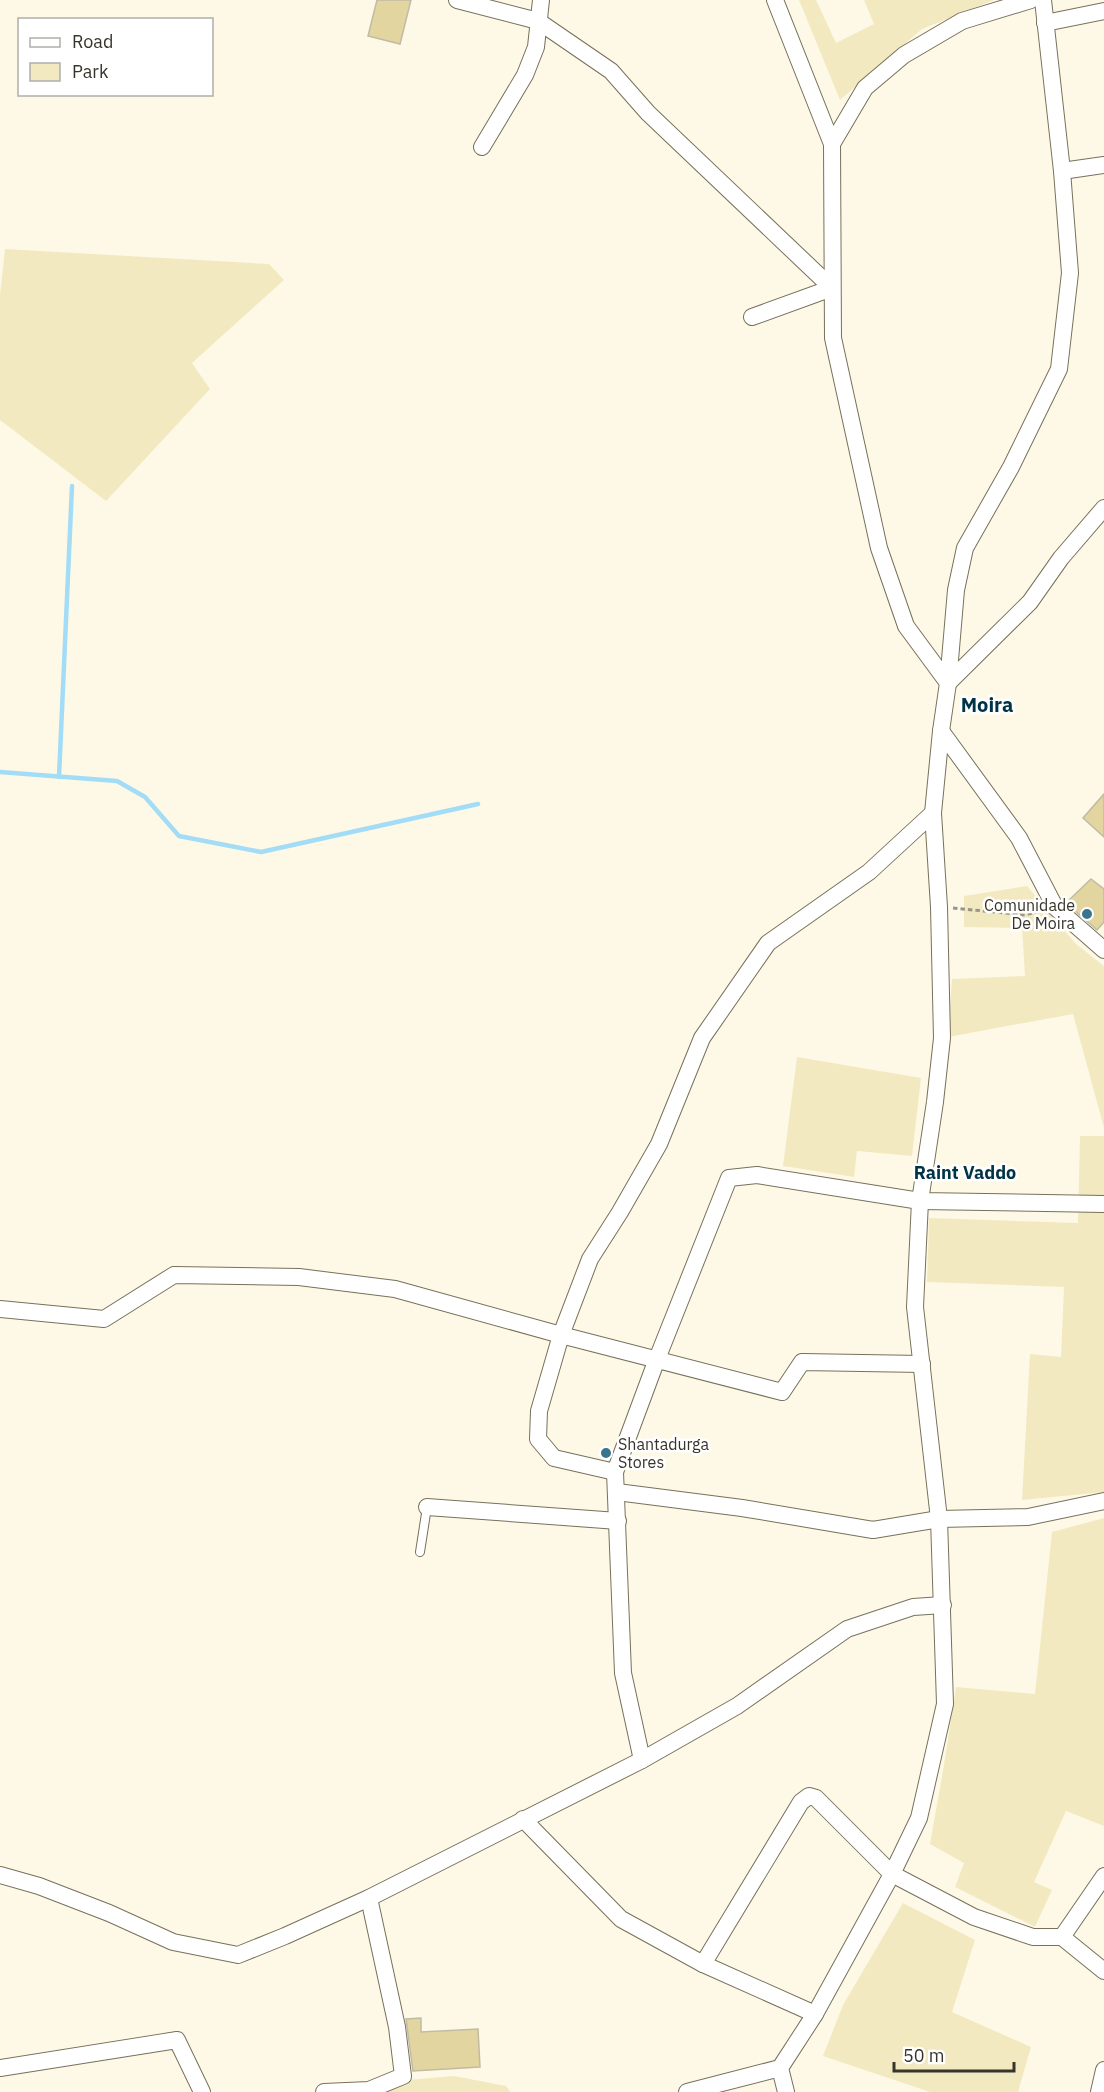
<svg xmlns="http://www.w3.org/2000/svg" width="1104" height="2092" font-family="'IBM Plex Sans',sans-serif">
  <rect width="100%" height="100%" fill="#fef9e6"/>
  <g fill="#f3e9c1">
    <polygon points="799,0 816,0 836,43 874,24 864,0 994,0 922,29 840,100"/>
    <polygon points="5,249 269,264 284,280 192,363 210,389 106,501 0,420 0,295"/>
    <polygon points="1027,886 1076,944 1104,966 1104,1128 1073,1014 948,1037 952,979 1025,976 1022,928 964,927 964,896"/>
    <polygon points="797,1057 921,1078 912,1156 857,1151 854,1177 783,1166"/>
    <polygon points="1080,1136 1104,1136 1104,1492 1022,1500 1030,1354 1061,1357 1064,1287 927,1282 929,1218 1078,1223"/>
    <polygon points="1104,1518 1104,1826 1066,1811 1034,1882 1052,1890 1035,1927 955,1887 964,1863 930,1844 944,1765 956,1687 1035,1694 1052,1532"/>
    <polygon points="903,1903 975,1940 952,2012 1031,2047 1018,2092 930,2092 823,2056 843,2005"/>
    <polygon points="454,2076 506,2086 510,2092 378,2092 408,2080"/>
  </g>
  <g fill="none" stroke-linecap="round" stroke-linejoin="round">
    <g stroke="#a2dcf7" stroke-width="4.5">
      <polyline points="0,772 117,781 145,797 179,836 261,852 478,804"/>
      <polyline points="59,777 72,486"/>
    </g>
  </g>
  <g fill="#e3d5a0" stroke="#c1bba4" stroke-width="1.5">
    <polygon points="377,0 411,0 400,44 368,36"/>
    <polygon points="1104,794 1104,837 1083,818"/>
    <polygon points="1091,879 1104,889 1104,922 1097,930 1066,903"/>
    <polygon points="421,2018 421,2032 478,2029 480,2067 413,2071 406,2019"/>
  </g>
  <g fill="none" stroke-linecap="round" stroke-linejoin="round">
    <defs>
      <polyline id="service" points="420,1552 427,1507"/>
      <g id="minor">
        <polyline points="457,0 538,21 611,71 648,113 832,288 752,317"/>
        <polyline points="775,0 832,144 833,338 879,548 906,626 948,683 941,731 933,813 939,907 942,1038 935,1102 920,1201 915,1307 939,1519 945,1704 919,1818 892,1874 815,2014 780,2068 786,2092"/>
        <polyline points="1045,23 1104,11"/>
        <polyline points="832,144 865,88 904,55 962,21 1031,0"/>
        <polyline points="482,147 525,75 536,47 541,0"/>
        <polyline points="1062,171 1104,165"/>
        <polyline points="948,683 956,590 965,548 1011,467 1059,369 1070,273 1062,171 1043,0"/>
        <polyline points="948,683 1030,602 1061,558 1104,508"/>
        <polyline points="941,731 1019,838 1055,907 1104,950"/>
        <polyline points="0,1309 104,1319 174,1275 299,1277 395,1289 561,1335 782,1392 802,1362 922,1364"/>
        <polyline points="615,1472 554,1458 538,1439 539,1411 561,1335 590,1259 620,1212 659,1144 702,1038 768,943 869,872 933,813"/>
        <polyline points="617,1492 742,1508 873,1530 939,1519 1028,1517 1104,1501"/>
        <polyline points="427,1507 618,1521"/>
        <polyline points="642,1760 623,1673 615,1472 657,1359 729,1178 757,1175 920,1201 1104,1204"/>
        <polyline points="523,1819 621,1919 703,1964 815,2014"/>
        <polyline points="0,1875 39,1886 109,1913 173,1942 238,1955 285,1936 369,1898 642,1760 737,1706 847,1629 913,1607 943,1605"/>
        <polyline points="1062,1937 1104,1876"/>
        <polyline points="703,1964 801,1802 809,1796 816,1798 892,1874 974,1917 1033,1937 1062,1937 1104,1971"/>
        <polyline points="0,2068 177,2040 202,2092"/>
        <polyline points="324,2092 369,2090 403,2076 397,2027 369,1898"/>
        <polyline points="687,2092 780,2068"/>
        <polyline points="1099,2092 1104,2070"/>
      </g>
    </defs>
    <use href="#service" stroke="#77715b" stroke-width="10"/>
    <use href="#minor" stroke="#77715b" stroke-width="18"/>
    <polyline stroke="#999587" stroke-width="3" stroke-dasharray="4.5 3" stroke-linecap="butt" points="953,908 1025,915 1039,911"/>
    <use href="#service" stroke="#fff" stroke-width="8"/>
    <use href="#minor" stroke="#fff" stroke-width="16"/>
  </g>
  <g fill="#3a738c" stroke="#fff" stroke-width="2">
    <circle cx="1087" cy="914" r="6"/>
    <circle cx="606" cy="1453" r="6"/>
  </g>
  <g text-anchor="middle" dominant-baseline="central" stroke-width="5" stroke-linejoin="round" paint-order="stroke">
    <g font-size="16" fill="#37342b" stroke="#fff" text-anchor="end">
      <text x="1075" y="905">Comunidade<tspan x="1075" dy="18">De Moira</tspan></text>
      <text x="618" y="1444" text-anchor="start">Shantadurga<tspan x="618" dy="18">Stores</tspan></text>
    </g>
    <g font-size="18" font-weight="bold" fill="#003346" stroke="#fff">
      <text x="965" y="1172">Raint Vaddo</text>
    </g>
    <g font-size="20" font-weight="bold" fill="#003346" stroke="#fff">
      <text x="987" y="704">Moira</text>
    </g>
  </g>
  <rect x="18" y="18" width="195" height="78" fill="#ffffff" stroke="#afaeaa" stroke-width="1.5"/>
  <rect x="30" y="38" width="30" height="9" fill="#ffffff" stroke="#afaeaa" stroke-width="1.5"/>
  <text x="72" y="48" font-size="18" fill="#37342b">Road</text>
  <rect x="30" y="63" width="30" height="18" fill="#f3e9c1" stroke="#afaeaa" stroke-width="1.5"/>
  <text x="72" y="78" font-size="18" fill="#37342b">Park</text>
  <path d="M894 2062v9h120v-9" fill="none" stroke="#37342b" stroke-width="3"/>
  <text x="903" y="2062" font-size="18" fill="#37342b" stroke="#ffffff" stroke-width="4.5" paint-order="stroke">50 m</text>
</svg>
